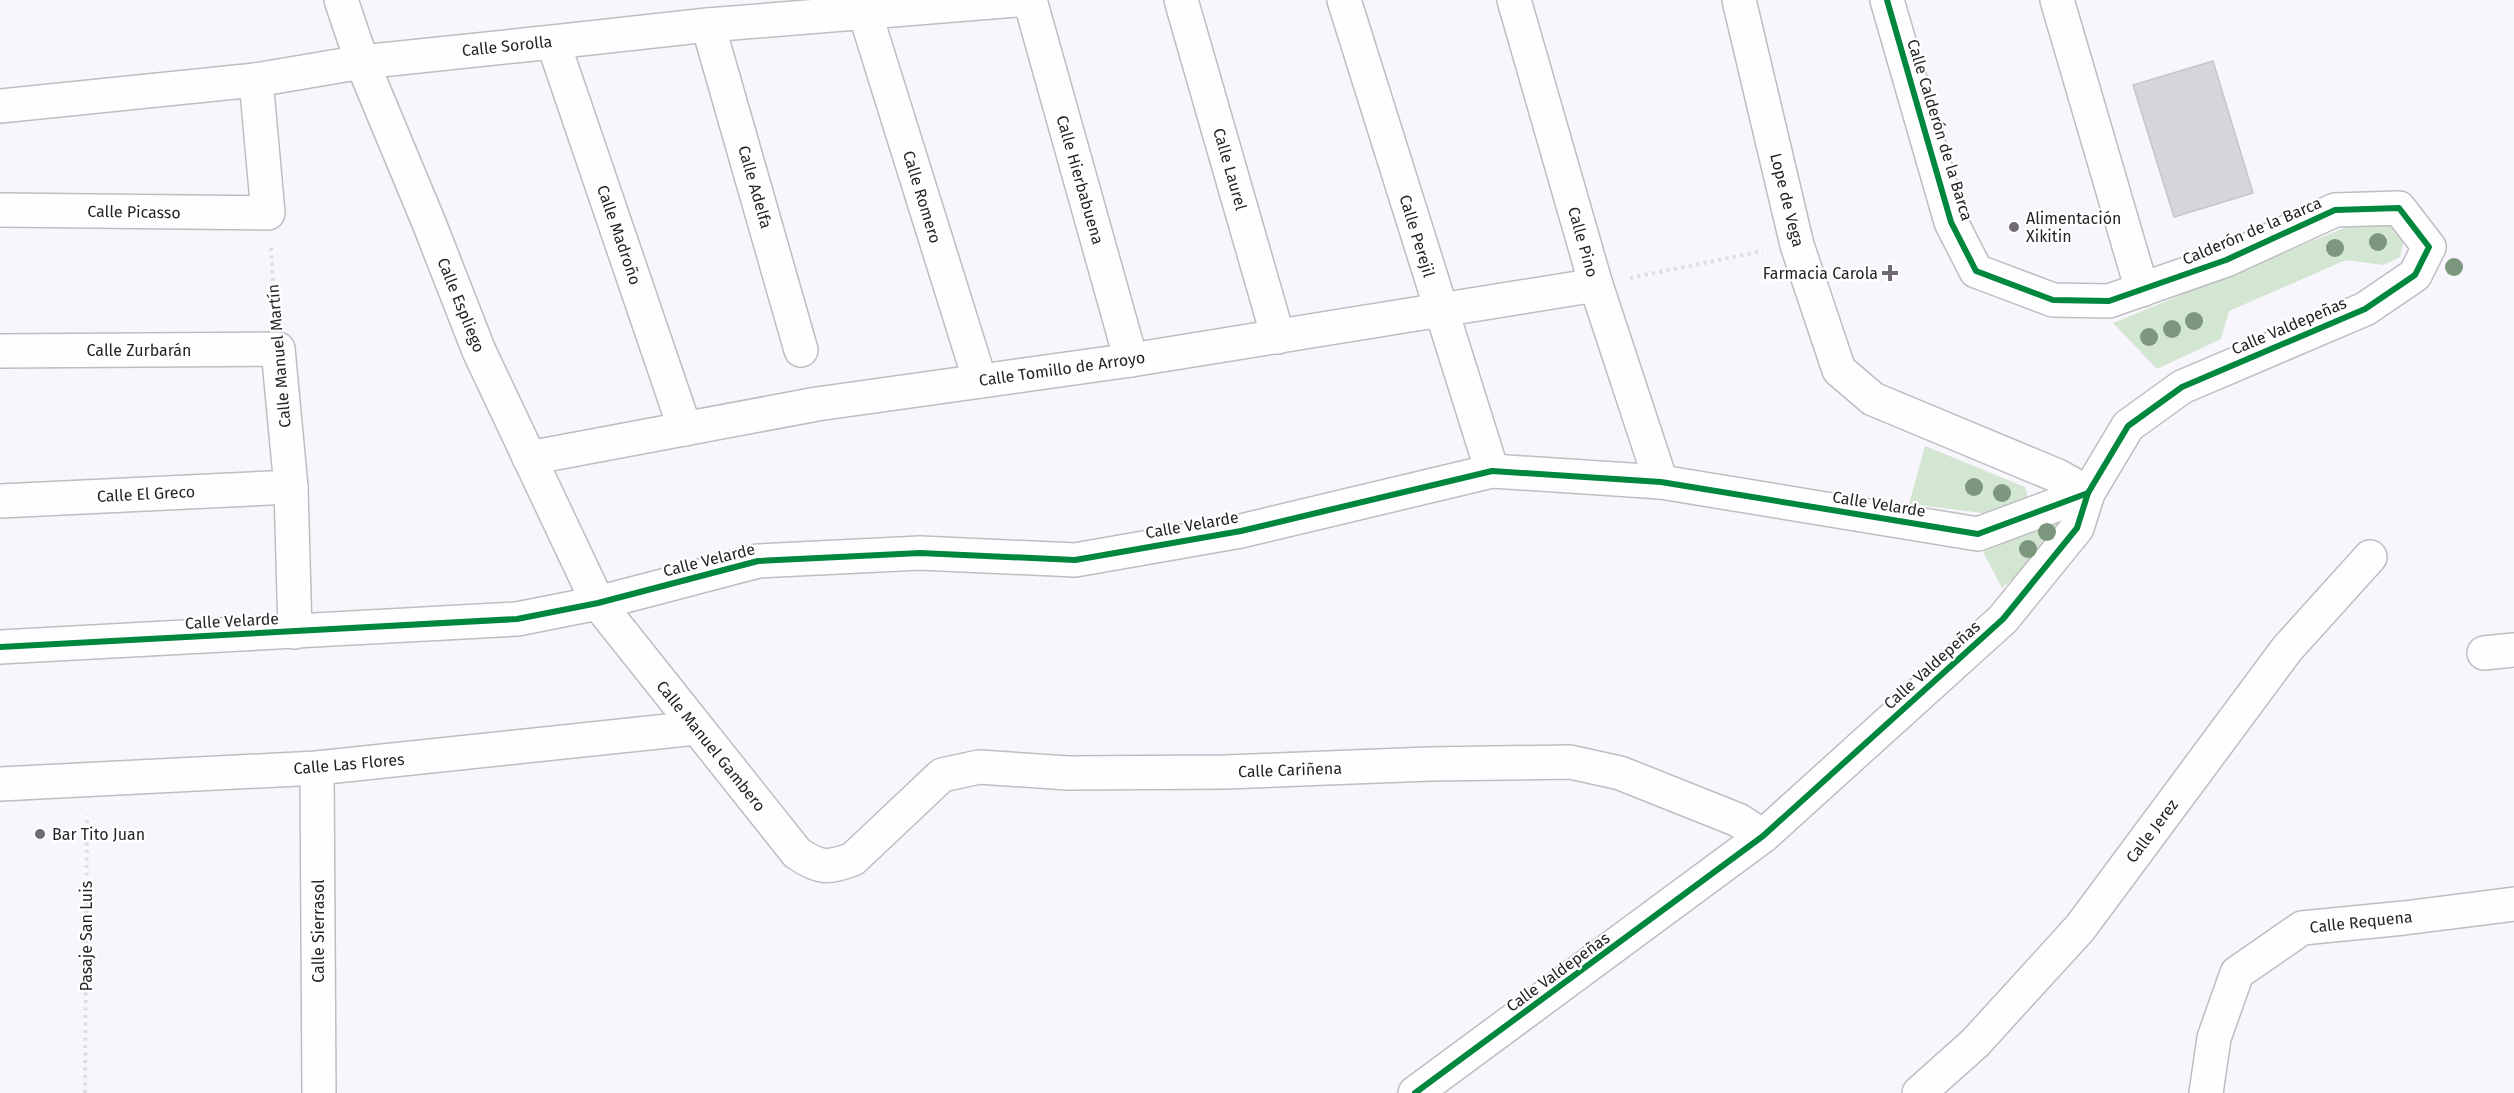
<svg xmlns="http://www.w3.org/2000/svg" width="2514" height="1093" font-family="'Fira Sans',sans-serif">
  <rect width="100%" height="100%" fill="#f9f5fc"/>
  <g fill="#d2e6d2">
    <polygon points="2356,223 2391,224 2404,239 2400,257 2383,265 2346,260 2229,311 2221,339 2157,369 2113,323"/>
    <polygon points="1925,446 2025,487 2028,498 1991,514 1909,504"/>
    <polygon points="2058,518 2057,533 2031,563 2002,588 1983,552"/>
  </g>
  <polygon fill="#d8d5da" stroke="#c8c5ca" stroke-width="1.5" points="2213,61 2253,193 2174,217 2133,85"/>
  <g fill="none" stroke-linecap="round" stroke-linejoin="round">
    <defs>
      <g id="street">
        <path d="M341 0 362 62 429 223 479 351 598 603 797 853C819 868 827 869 853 859L942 775 979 767 1068 773 1226 772 1429 764 1570 762 1620 773 1738 820 1763 836"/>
        <polyline points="1030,0 1131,360"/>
        <polyline points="1181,0 1278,337"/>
        <polyline points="1344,0 1492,471"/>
        <polyline points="1514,0 1596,285 1661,482"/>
        <polyline points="1739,0 1797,245 1839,370 1873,399 2058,476 2088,493"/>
        <polyline points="2057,0 2142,290"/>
        <polyline points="865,13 980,381"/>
        <polyline points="708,25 801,350"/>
        <polyline points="553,42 685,429"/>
        <polyline points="0,106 256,80 362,62 553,42 708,25 1016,0"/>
        <polyline points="0,210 268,213 256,80"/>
        <polyline points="0,351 278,349 291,487 295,632"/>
        <polyline points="529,458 817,404 1131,360 1596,285"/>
        <polyline points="0,501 291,487"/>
        <polyline points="0,647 517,619 598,603 758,561 920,553 1075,560 1241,531 1492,471 1661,482 1978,534 2088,493"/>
        <polyline points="2484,653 2514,650"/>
        <polyline points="317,768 319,1093"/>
        <polyline points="0,784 317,768 696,728"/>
        <polyline points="1415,1093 1763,836 2003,619 2077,528 2088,493 2128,426 2182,387 2365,309 2415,275 2429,247 2399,208 2335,210 2226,260 2109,301 2053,300 1976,271 1951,222 1887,0"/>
        <polyline points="1919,1093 1975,1043 2080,928 2287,649 2370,557"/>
        <polyline points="2206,1093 2214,1038 2237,973 2302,928 2404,918 2514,904"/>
      </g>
    </defs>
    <use href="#street" stroke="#bfbcc2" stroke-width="36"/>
    <g stroke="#dfdde0" stroke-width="4" stroke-dasharray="3 4.5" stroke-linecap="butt">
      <polyline points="271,248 275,313"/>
      <polyline points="1630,278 1763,251"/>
      <polyline points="85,1093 87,815"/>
    </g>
    <use href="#street" stroke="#fefeff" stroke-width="33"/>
    <defs>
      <g id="cycleway">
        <polyline points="0,647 517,619 598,603 758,561 920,553 1075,560 1241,531 1492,471 1661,482 1978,534 2088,493"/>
        <polyline points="1415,1093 1763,836 2003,619 2077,528 2088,493 2128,426 2182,387 2365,309 2415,275 2429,247 2399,208 2335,210 2226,260 2109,301 2053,300 1976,271 1951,222 1887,0"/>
      </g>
    </defs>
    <use href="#cycleway" stroke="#fff" stroke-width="10"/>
    <use href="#cycleway" stroke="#00873e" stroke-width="6"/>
  </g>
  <g fill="#7c977e">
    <circle cx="2378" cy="242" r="9"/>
    <circle cx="2335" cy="248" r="9"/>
    <circle cx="2454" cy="267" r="9"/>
    <circle cx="2194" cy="321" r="9"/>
    <circle cx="2172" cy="329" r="9"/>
    <circle cx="2149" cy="337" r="9"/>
    <circle cx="1974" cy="487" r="9"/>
    <circle cx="2002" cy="493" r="9"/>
    <circle cx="2047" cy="532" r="9"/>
    <circle cx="2028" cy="549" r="9"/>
  </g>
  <g fill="#706c72" stroke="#fff" stroke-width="2">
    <circle cx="2014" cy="227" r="6"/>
    <path d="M1887 264h6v6h6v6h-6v6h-6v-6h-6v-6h6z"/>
    <circle cx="40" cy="834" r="6"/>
  </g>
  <g text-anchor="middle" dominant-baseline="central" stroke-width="4.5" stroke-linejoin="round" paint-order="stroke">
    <g font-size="16" fill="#262327" stroke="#fff">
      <text transform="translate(507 46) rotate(-6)">Calle Sorolla</text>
      <text transform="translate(1940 130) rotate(73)">Calle Calderón de la Barca</text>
      <text transform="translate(1230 169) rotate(74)">Calle Laurel</text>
      <text transform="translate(1080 180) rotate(74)">Calle Hierbabuena</text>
      <text transform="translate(755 187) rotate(74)">Calle Adelfa</text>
      <text transform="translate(922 197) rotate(73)">Calle Romero</text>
      <text transform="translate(1787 200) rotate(76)">Lope de Vega</text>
      <text transform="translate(134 212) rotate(1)">Calle Picasso</text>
      <text transform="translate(2252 231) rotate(-23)">Calderón de la Barca</text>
      <text transform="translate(619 235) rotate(71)">Calle Madroño</text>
      <text transform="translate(1417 236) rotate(73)">Calle Perejil</text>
      <text transform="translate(1583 242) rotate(74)">Calle Pino</text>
      <text transform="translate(461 305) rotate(68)">Calle Espliego</text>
      <text transform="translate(2289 326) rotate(-23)">Calle Valdepeñas</text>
      <text x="139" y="350">Calle Zurbarán</text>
      <text transform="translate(279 356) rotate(-95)">Calle Manuel Martín</text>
      <text transform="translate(1062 369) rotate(-8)">Calle Tomillo de Arroyo</text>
      <text transform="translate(146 494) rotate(-3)">Calle El Greco</text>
      <text transform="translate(1879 504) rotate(9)">Calle Velarde</text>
      <text transform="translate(1192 525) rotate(-10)">Calle Velarde</text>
      <text transform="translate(709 560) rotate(-14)">Calle Velarde</text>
      <text transform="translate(232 621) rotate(-3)">Calle Velarde</text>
      <text transform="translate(1932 665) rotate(-42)">Calle Valdepeñas</text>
      <text transform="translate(711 746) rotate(51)">Calle Manuel Gambero</text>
      <text transform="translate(349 764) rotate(-5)">Calle Las Flores</text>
      <text transform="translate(1290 770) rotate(-2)">Calle Cariñena</text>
      <text transform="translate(2152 831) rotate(-53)">Calle Jerez</text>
      <text transform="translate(2361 922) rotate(-6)">Calle Requena</text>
      <text transform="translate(318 931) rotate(-90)">Calle Sierrasol</text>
      <text transform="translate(86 936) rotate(-90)">Pasaje San Luis</text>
      <text transform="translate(1558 972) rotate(-36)">Calle Valdepeñas</text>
    </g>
    <g font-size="16" fill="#262327" stroke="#fff" text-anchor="start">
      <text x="2026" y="218">Alimentación<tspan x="2026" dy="18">Xikitin</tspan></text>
      <text x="1878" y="273" text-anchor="end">Farmacia Carola</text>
      <text x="52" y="834">Bar Tito Juan</text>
    </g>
  </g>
</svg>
